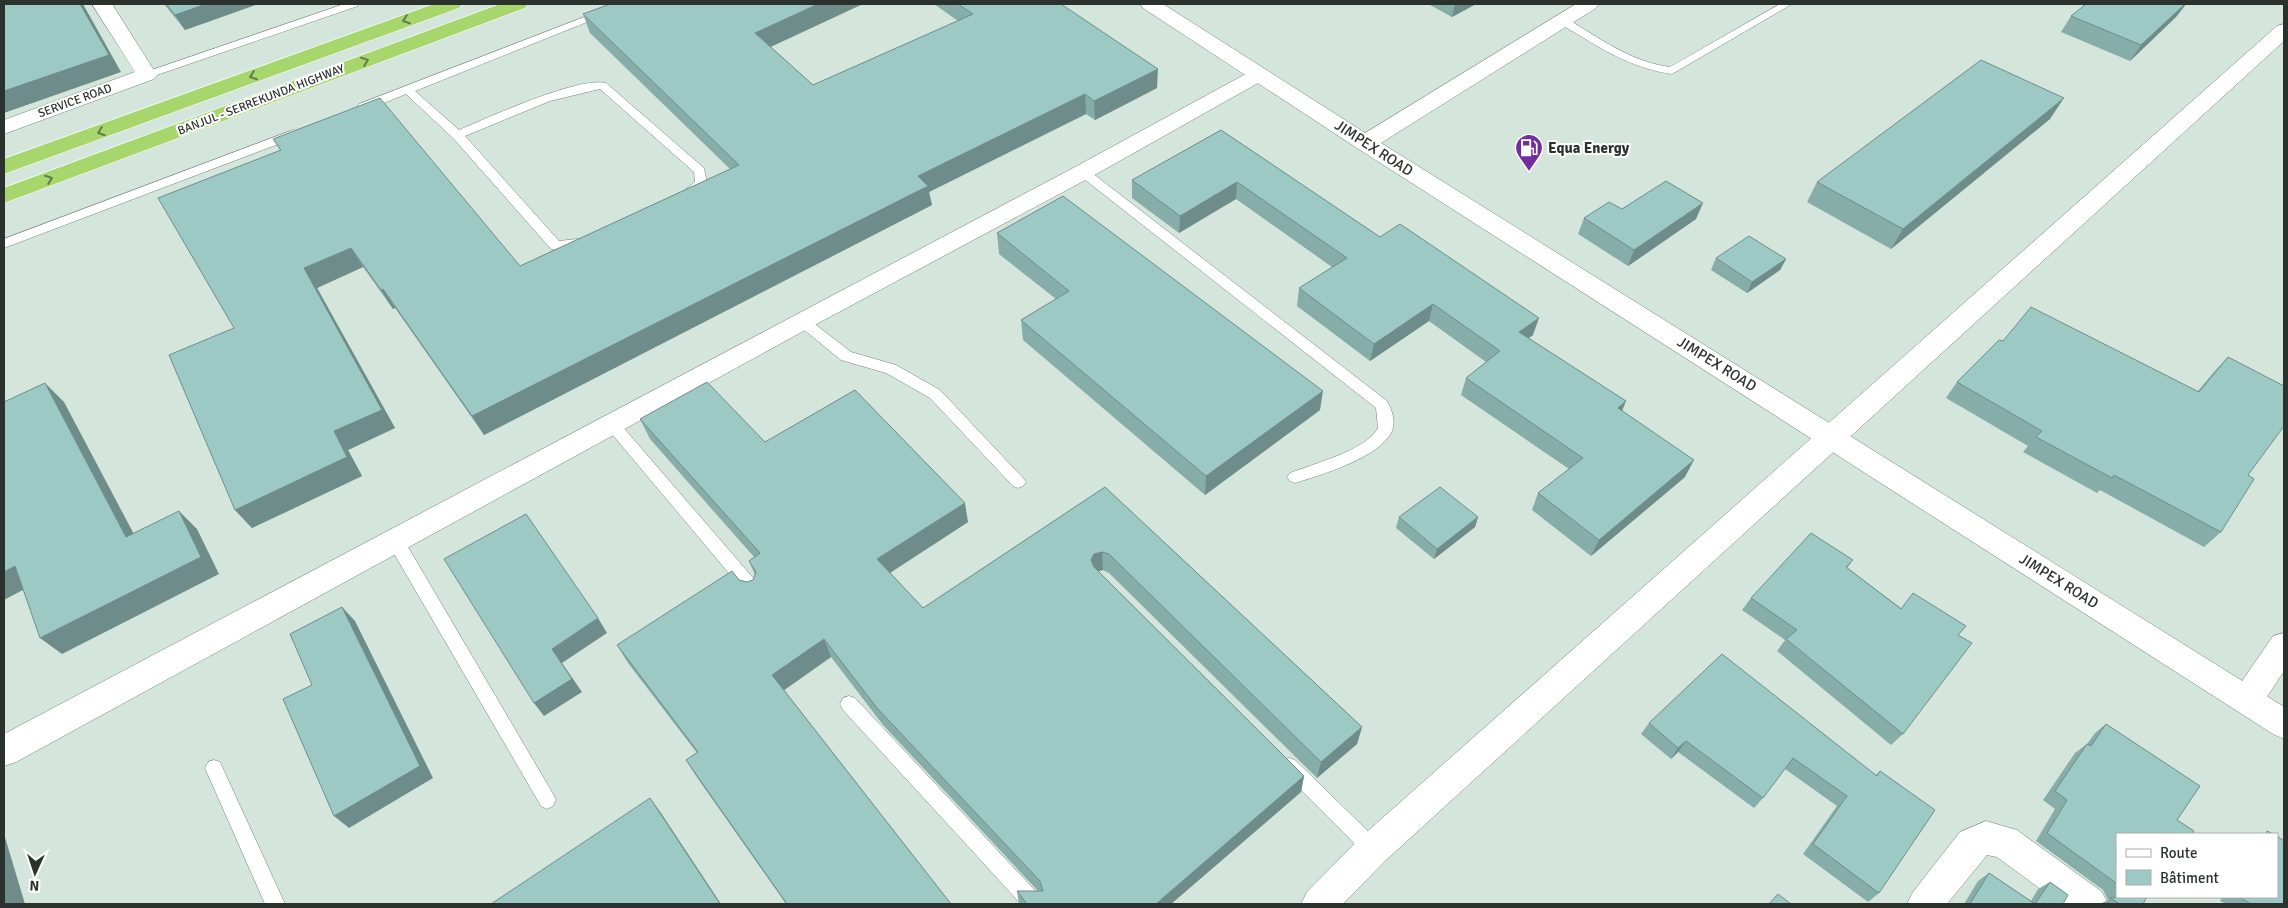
<svg xmlns="http://www.w3.org/2000/svg" width="2288" height="908" font-family="Signika,sans-serif">
  <rect width="100%" height="100%" fill="#d4e6db"/>
  <g fill="none" stroke-linecap="round" stroke-linejoin="round">
    <defs>
      <g id="lane">
        <polygon points="344,4 359,4 358,6 151,77 143,77 141,75 143,73"/>
        <path d="M618 4H632L415 91 459 130C487 118 579 76 606 83L704 168 707 183C701 190 690 200 681 198L679 195 695 182 694 172 600 89 550 101 465 136 559 241 586 238 592 242 591 245 556 250 551 249 453 138 406 94 367 110 363 111 357 107 359 104Z"/>
        <path d="M1780 4H1792L1672 74C1637 69 1609 54 1579 35 1572 31 1562 26 1557 20L1558 18H1566C1599 38 1631 62 1670 67Z"/>
        <polygon points="293,130 297,131 299,134 297,137 4,248 4,239"/>
        <path d="M1083 168 1087 169 1387 401C1392 410 1396 421 1392 431 1381 457 1321 475 1295 483L1290 481 1287 477 1290 473C1313 464 1367 450 1378 428L1376 408 1079 175 1077 172Z"/>
        <polygon points="802,316 807,318 851,352 896,365 940,390 1023,478 1026,482 1023,486 1018,488 1013,486 930,398 886,373 841,360 797,324 795,321 797,318"/>
        <polygon points="611,417 616,419 760,586 762,591 760,596 754,598 748,596 606,427 604,423 606,419"/>
        <polygon points="395,534 401,535 553,794 556,800 553,806 547,809 541,806 389,545 387,540 389,535"/>
        <polygon points="849,696 855,698 1041,897 1044,904 1021,904 843,710 840,704 843,698"/>
        <polygon points="1289,758 1295,760 1380,843 1382,849 1380,855 1373,858 1366,855 1283,772 1280,766 1283,760"/>
        <polygon points="214,760 220,762 285,904 265,904 205,768 208,762"/>
      </g>
      <g id="street">
        <polygon points="92,4 112,4 157,75 154,79 4,134 4,120 135,72"/>
        <polygon points="1576,4 1599,4 1596,8 1373,148 1365,150 1357,148 1354,143 1357,138"/>
        <polygon points="2284,24 2284,41 1385,861 1343,904 1301,904 1307,892 1361,837 2277,26"/>
        <polygon points="1260,68 1267,70 1270,74 1267,78 1091,177 811,327 16,762 4,766 4,734 1075,167 1253,70"/>
        <polygon points="2284,633 2284,671 2258,710 2247,714 2236,710 2231,700 2236,690 2273,636"/>
        <polygon points="1986,821 2017,830 2102,892 2108,904 2061,904 1997,857 1987,855 1947,904 1907,904 1913,892 1960,832"/>
      </g>
      <polygon id="secondary" points="1140,4 1163,4 1373,138 2284,707 2284,739 2273,734 1357,148 1143,8"/>
      <g id="highway">
        <polygon points="434,4 462,4 459,8 4,174 4,159"/>
        <polygon points="500,4 528,4 525,8 4,203 4,188"/>
      </g>
    </defs>
    <use href="#lane" stroke="#738379" stroke-width="1"/>
    <use href="#street" stroke="#738379" stroke-width="1"/>
    <use href="#secondary" stroke="#738379" stroke-width="1"/>
    <use href="#highway" stroke="#fff" stroke-width="1"/>
    <use href="#lane" fill="#fff" fill-rule="evenodd"/>
    <use href="#street" fill="#fff" fill-rule="evenodd"/>
    <use href="#secondary" fill="#fff" fill-rule="evenodd"/>
    <use href="#highway" fill="#a6d66c" fill-rule="evenodd"/>
  </g>
  <g fill="#87ada9">
    <polygon points="164,4 258,4 185,30"/>
    <polygon points="934,4 1061,4 1157,88 1095,120 1086,114 929,192 932,205 484,435 395,308 393,309 363,267 317,288 395,428 348,450 362,476 252,528 235,510 280,150 273,139 520,266 730,169 590,33 583,14 771,47 813,85 958,21"/>
    <polygon points="1428,4 1476,4 1452,17"/>
    <polygon points="2086,4 2186,4 2176,17 2130,61 2061,32 2071,16"/>
    <polygon points="2050,119 1891,249 1807,202 1817,182"/>
    <polygon points="1221,130 1380,237 1533,335 1528,338 1626,401 1622,410 1685,477 1591,556 1532,510 1538,493 1569,469 1461,395 1466,378 1486,362 1429,321 1370,361 1297,306 1299,288 1332,267 1236,199 1179,233 1132,198 1132,180"/>
    <polygon points="1622,209 1696,219 1628,266 1578,234 1584,218"/>
    <polygon points="997,233 1320,410 1205,495 1023,340 1021,320 1056,299 999,254"/>
    <polygon points="1716,258 1786,259 1780,270 1747,293 1711,270"/>
    <polygon points="2003,341 2198,391 2213,373 2228,357 2248,475 2221,532 2204,547 2100,490 2097,493 2023,452 2028,446 1946,398 1957,382"/>
    <polygon points="640,419 765,442 968,522 890,573 923,608 1105,487 1362,727 1357,744 1317,778 1109,573 1103,570 1098,571 1304,776 1301,792 1171,904 1019,904 1017,891 1038,891 883,725 831,657 784,690 951,904 786,904 696,776 686,760 697,753 628,663 617,645 739,580 747,582 753,580 755,575 749,561 754,557 650,439"/>
    <polygon points="1399,517 1478,517 1475,527 1434,559 1396,528"/>
    <polygon points="1853,560 1847,568 1901,608 1958,635 1903,734 1891,745 1777,651 1785,640 1742,610 1751,598"/>
    <polygon points="1649,723 1876,775 1880,771 1879,893 1868,902 1803,854 1837,806 1785,769 1763,798 1754,808 1678,752 1671,759 1641,734"/>
    <polygon points="2106,724 2117,834 2117,897 2147,897 2143,904 2100,904 2108,900 2103,890 2036,841 2055,809 2043,800 2075,753 2087,744 2095,733"/>
    <polygon points="1989,873 2031,901 2038,889 2050,882 2063,904 1964,904 1978,881"/>
    <polygon points="2222,897 2277,897 2284,904 2226,904 2220,901"/>
  </g>
  <g fill="#6e8d8a">
    <polygon points="80,4 83,4 121,72 4,113 4,91"/>
    <polygon points="206,4 258,4 185,30 175,15"/>
    <polygon points="818,4 863,4 760,52 755,33"/>
    <polygon points="1455,4 1476,4 1452,17"/>
    <polygon points="2185,4 2186,4 2176,17 2130,61 2141,45"/>
    <polygon points="1158,69 1157,88 1095,120 1094,101"/>
    <polygon points="1085,94 1086,114 929,192 932,205 484,435 472,416 918,176"/>
    <polygon points="2064,98 2050,119 1891,249 1903,229"/>
    <polygon points="1237,182 1236,199 1179,233 1180,216"/>
    <polygon points="1703,203 1696,219 1628,266 1634,250"/>
    <polygon points="351,248 363,267 317,288 395,428 348,450 362,476 252,528 235,510 334,431 304,268"/>
    <polygon points="1786,259 1780,270 1747,293 1752,282"/>
    <polygon points="383,289 395,308 393,309 381,290"/>
    <polygon points="1433,304 1429,321 1370,361 1374,344"/>
    <polygon points="1539,318 1533,335 1513,349 1519,332"/>
    <polygon points="45,383 64,402 145,555 126,537"/>
    <polygon points="1323,391 1320,410 1205,495 1206,476"/>
    <polygon points="1626,401 1619,418 1618,408"/>
    <polygon points="1694,460 1685,477 1591,556 1599,540"/>
    <polygon points="965,503 968,522 882,578 877,559"/>
    <polygon points="179,511 197,529 219,574 62,654 40,638"/>
    <polygon points="1478,517 1475,527 1434,559 1437,549"/>
    <polygon points="1102,552 1103,570 1095,572 1091,560 1094,554"/>
    <polygon points="15,566 36,583 4,600 4,572"/>
    <polygon points="342,607 355,621 433,778 349,828 334,816"/>
    <polygon points="598,618 607,633 562,663 582,692 544,716 534,703 552,649"/>
    <polygon points="824,639 831,657 780,693 772,675"/>
    <polygon points="1362,727 1357,744 1317,778 1321,762"/>
    <polygon points="1686,741 1678,752 1671,759 1678,748"/>
    <polygon points="1304,776 1301,792 1171,904 1156,904"/>
    <polygon points="650,798 661,813 721,904 720,904"/>
    <polygon points="4,834 25,904 4,904"/>
  </g>
  <g fill="#9dc9c5" stroke="#6e8d8a">
    <polygon points="4,4 80,4 109,55 4,91"/>
    <polygon points="166,4 206,4 175,15"/>
    <polygon points="610,4 818,4 755,33 813,85 973,14 958,4 1061,4 1158,69 1094,101 1085,94 918,176 928,186 472,416 383,289 381,290 351,248 304,268 382,410 334,431 347,457 235,510 169,355 234,328 158,198 281,150 273,139 380,98 520,266 739,165 583,14"/>
    <polygon points="2086,4 2185,4 2141,45 2071,16"/>
    <polygon points="1981,60 2064,98 1903,229 1817,182"/>
    <polygon points="1221,130 1380,237 1400,224 1539,318 1519,332 1626,401 1618,408 1694,460 1599,540 1538,493 1583,458 1466,378 1500,351 1433,304 1374,344 1299,288 1347,258 1237,182 1180,216 1132,180"/>
    <polygon points="1666,181 1703,203 1634,250 1584,218 1609,202 1622,209"/>
    <polygon points="1063,196 1323,391 1206,476 1021,320 1069,291 997,233"/>
    <polygon points="1749,236 1786,259 1752,282 1716,258"/>
    <polygon points="2031,307 2199,392 2228,357 2284,386 2284,426 2248,475 2254,479 2221,532 2114,475 2112,478 2036,437 2042,431 1957,382 1999,340 2003,341"/>
    <polygon points="707,382 765,442 855,390 965,503 877,559 923,608 1105,487 1362,727 1321,762 1109,554 1102,552 1094,554 1091,560 1094,567 1304,776 1156,904 1027,904 1017,891 1043,891 1040,881 877,708 824,639 772,675 951,904 787,904 686,760 698,752 617,645 732,571 739,580 747,582 753,580 756,572 749,561 760,553 640,419"/>
    <polygon points="45,383 126,537 179,511 201,557 40,638 15,566 4,572 4,402"/>
    <polygon points="1440,487 1478,517 1437,549 1399,517"/>
    <polygon points="526,514 598,618 552,649 572,679 534,703 444,559"/>
    <polygon points="1811,533 1853,560 1846,567 1901,609 1913,593 1966,626 1958,635 1972,643 1903,734 1786,639 1797,630 1751,598"/>
    <polygon points="342,607 420,766 334,816 283,699 312,685 290,634"/>
    <polygon points="1722,654 1877,776 1880,771 1935,810 1879,893 1813,844 1847,796 1793,758 1763,798 1686,741 1678,748 1649,723"/>
    <polygon points="2106,724 2200,786 2177,820 2194,831 2192,834 2117,834 2117,884 2116,883 2047,833 2067,800 2055,791 2087,744 2091,746"/>
    <polygon points="650,798 720,904 491,904"/>
    <polygon points="2267,831 2273,834 2266,834"/>
    <polygon points="2277,836 2284,841 2284,904 2251,904 2240,897 2277,897"/>
    <polygon points="1989,873 2035,904 2050,882 2068,895 2063,904 1970,904"/>
    <polygon points="1778,894 1791,904 1769,904"/>
    <polygon points="2121,897 2147,897 2143,904 2120,904 2110,898"/>
  </g>
  <defs><path id="oneway-chevron" d="M-2-3.5L2.5 0L-2 3.5" fill="none" stroke-width="1.6" stroke-linecap="round" stroke-linejoin="round" transform="scale(1.25)"/></defs>
  <g stroke="#627c4a">
    <use href="#oneway-chevron" transform="translate(406 20) rotate(160)"/>
    <use href="#oneway-chevron" transform="translate(365 61) rotate(-21)"/>
    <use href="#oneway-chevron" transform="translate(253 76) rotate(160)"/>
    <use href="#oneway-chevron" transform="translate(101 132) rotate(160)"/>
    <use href="#oneway-chevron" transform="translate(49 179) rotate(-21)"/>
  </g>
  <defs>
    <symbol id="fuel-pin" viewBox="-11 -11 22 30"><path d="M0 17L-7.5 6A9.5 9.5 0 1 1 7.5 6Z" fill="#732da0" stroke="#fff"/><path d="M-5.5-6h7V0h2V4h1.3V-2.5L3-4.5l.8-.8L6-3V5H2.5V1h-1V6h-7ZM-4.2-4.7v3.2H.2V-4.7Z" fill="#fff"/></symbol>
  </defs>
  <g fill-rule="evenodd">
    <use href="#fuel-pin" x="1513" y="132" width="32" height="43"/>
  </g>
  <g text-anchor="middle" dominant-baseline="central" stroke-width="4" stroke-linejoin="round" paint-order="stroke">
    <g font-size="12" fill="#2b322e" stroke="#fff">
      <text transform="translate(261 100) rotate(-21)">BANJUL - SERREKUNDA HIGHWAY</text>
      <text transform="translate(75 101) rotate(-20)">SERVICE ROAD</text>
    </g>
    <g font-size="15" fill="#2b322e" stroke="#fff">
      <text transform="translate(1374 148) rotate(33)">JIMPEX ROAD</text>
      <text transform="translate(1717 364) rotate(32)">JIMPEX ROAD</text>
      <text transform="translate(2059 581) rotate(32)">JIMPEX ROAD</text>
    </g>
    <g font-size="15" font-weight="bold" fill="#2b322e" stroke="#fff" text-anchor="start">
      <text x="1548" y="148">Equa Energy</text>
    </g>
  </g>
  <rect width="2288" height="908" fill="none" stroke="#2b322e" stroke-width="10"/>
  <rect x="2116" y="833" width="162" height="65" fill="#ffffff" stroke="#aaadab"/>
  <rect x="2126" y="849" width="25" height="8" fill="#ffffff" stroke="#aaadab"/>
  <text x="2160" y="858" font-size="15" fill="#2b322e">Route</text>
  <rect x="2126" y="870" width="25" height="15" fill="#9dc9c5" stroke="#aaadab"/>
  <text x="2160" y="883" font-size="15" fill="#2b322e">Bâtiment</text>
  <g transform="translate(35 873) rotate(183)" stroke="#ffffff" stroke-width="4" paint-order="stroke">
  <path d="M0-4L9 19L0 12L-9 19Z" fill="#2b322e"/>
  <text y="-8" font-size="14" font-weight="bold" text-anchor="middle" fill="#2b322e">N</text>
  </g>
</svg>
